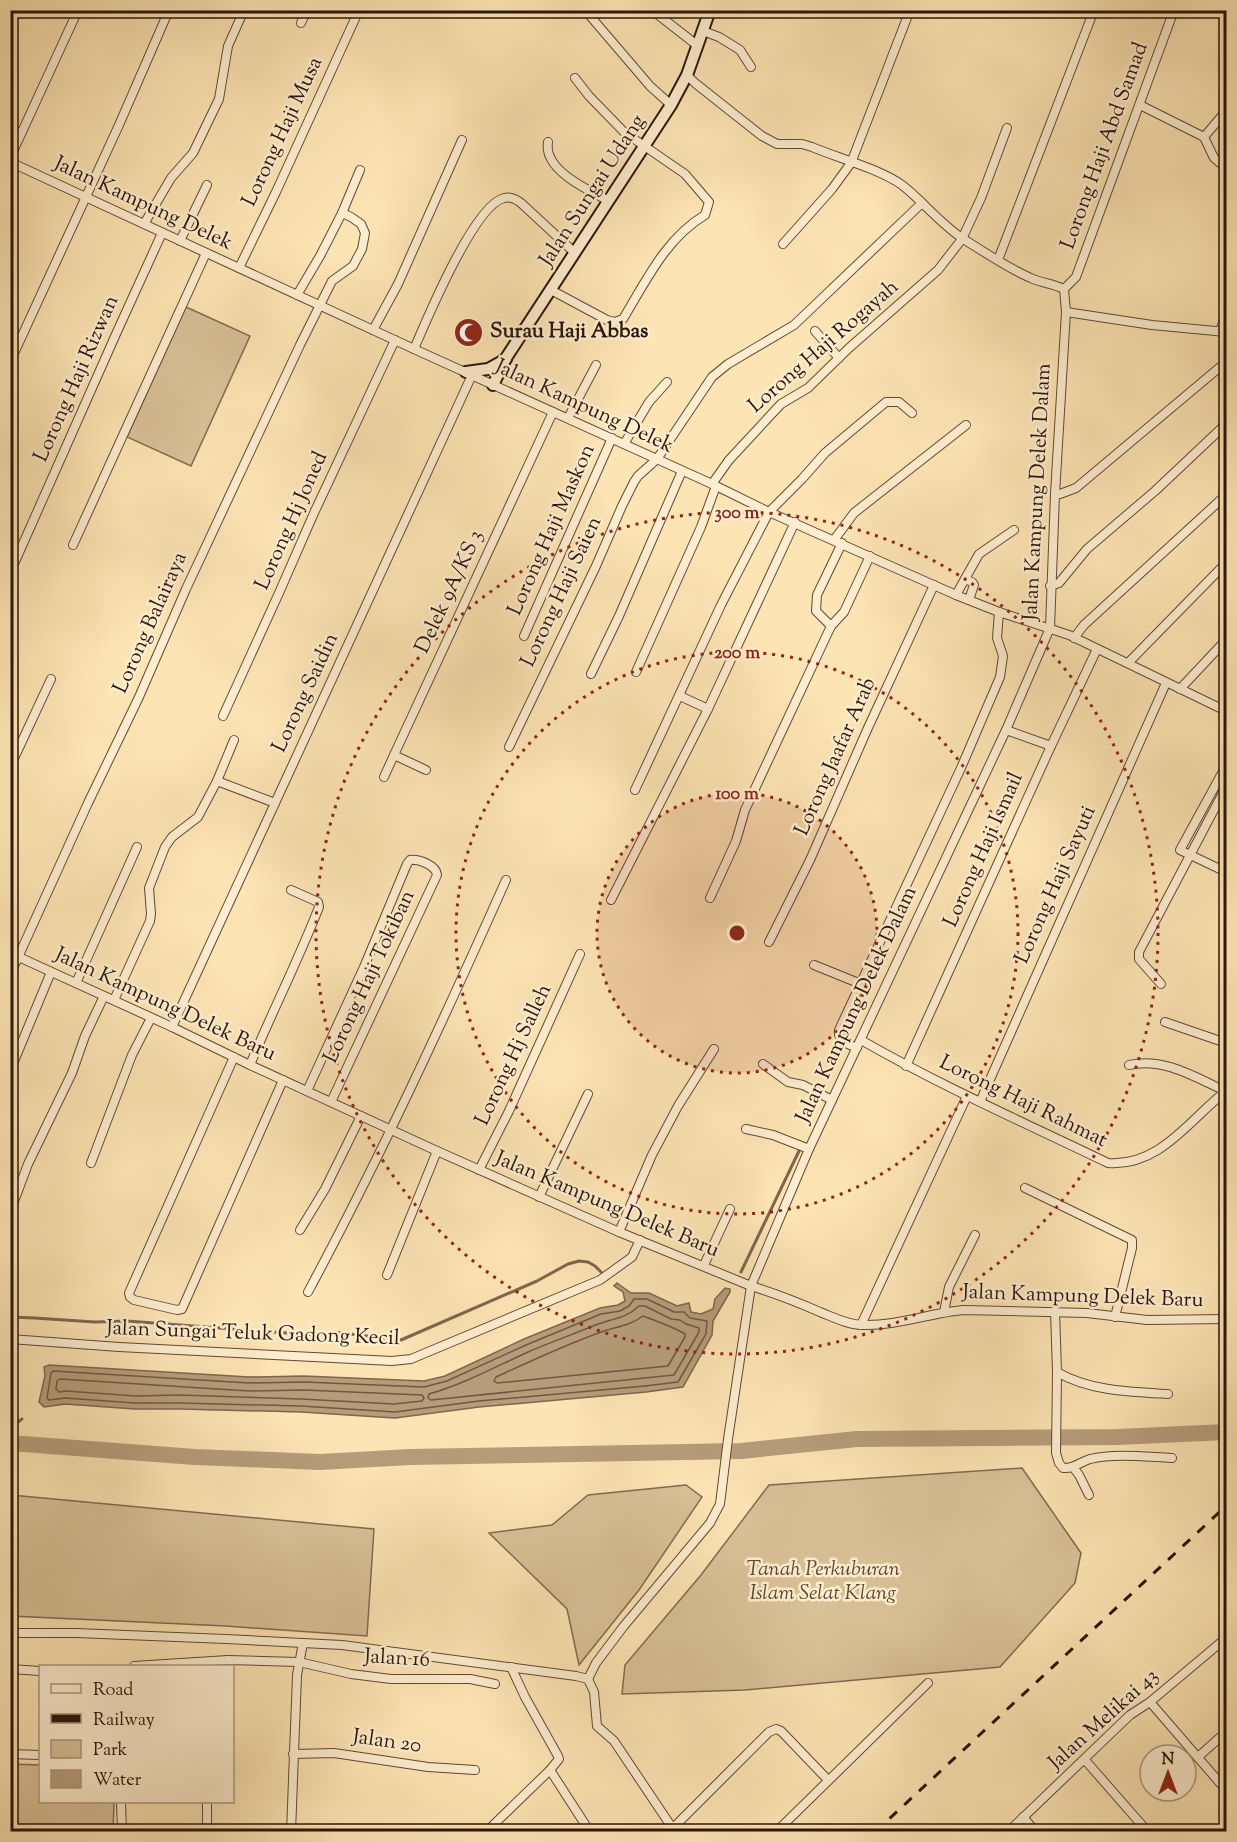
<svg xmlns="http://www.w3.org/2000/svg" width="1237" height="1842" font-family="'Sorts Mill Goudy',serif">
  <rect width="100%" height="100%" fill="#fde4b4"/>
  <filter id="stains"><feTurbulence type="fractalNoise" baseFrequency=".00333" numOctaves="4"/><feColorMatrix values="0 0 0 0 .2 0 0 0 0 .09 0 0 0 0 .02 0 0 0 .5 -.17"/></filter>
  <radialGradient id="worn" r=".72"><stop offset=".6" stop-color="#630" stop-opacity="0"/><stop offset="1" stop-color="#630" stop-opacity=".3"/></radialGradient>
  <g fill="#d9c197" stroke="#826a50" stroke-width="1.5">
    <polygon points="186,307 250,336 191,466 127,437"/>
    <polygon points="1022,1468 1081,1553 1075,1583 1000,1667 745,1690 622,1694 625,1665 701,1575 769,1485"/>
    <polygon points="686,1485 702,1497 639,1590 579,1665 567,1609 489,1533 552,1525 588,1495"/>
    <polygon points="11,1495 374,1529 367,1636 226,1626 11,1616"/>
    <polygon points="11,1764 40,1765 40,1802 114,1802 113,1831 11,1831"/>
  </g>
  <polygon fill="#b69d7a" stroke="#7e664d" stroke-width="1.5" points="617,1283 631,1293 649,1293 677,1306 689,1303 691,1312 701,1314 713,1309 715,1299 725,1288 730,1289 730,1292 713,1321 712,1335 683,1387 646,1392 479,1407 395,1418 301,1412 180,1409 135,1409 65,1404 44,1407 39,1402 45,1376 44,1367 49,1365 249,1377 304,1376 424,1381 445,1376 524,1339 600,1308 618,1305 625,1301 623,1292 614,1286"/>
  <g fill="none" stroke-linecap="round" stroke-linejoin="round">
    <g stroke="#705842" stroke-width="1.5">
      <polygon points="634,1299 647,1299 674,1312 684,1312 690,1318 707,1321 706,1334 678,1382 645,1386 479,1401 395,1412 301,1406 180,1403 135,1403 65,1398 49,1400 47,1398 51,1373 53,1371 249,1383 304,1382 424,1387 447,1381 526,1345 601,1314 620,1311 629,1306"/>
      <path d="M639 1306H645L671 1319 680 1320 686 1324 699 1328V1332L674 1375 431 1400 428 1398 429 1394C464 1384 495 1367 528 1352 549 1343 571 1335 593 1326 609 1319 626 1319 639 1306Z"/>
      <path d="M643 1316C656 1321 674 1327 685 1334V1337L668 1366 497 1383 494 1381 496 1377C531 1361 567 1344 604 1331 619 1326 629 1326 643 1316Z"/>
      <polygon points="60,1379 249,1391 304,1390 422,1395 424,1398 422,1401 394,1404 301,1399 180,1395 136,1396 66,1391 59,1392 56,1389 57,1381"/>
    </g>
    <g stroke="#7e664d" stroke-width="3">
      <polyline points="741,1272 799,1151"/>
      <polyline points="10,1317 34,1318 95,1322 127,1321 313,1335 333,1332 401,1340 537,1281 568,1264 579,1261 588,1262 595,1266 601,1272"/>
      <polyline points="10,1428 22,1419"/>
    </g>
    <polyline stroke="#b69d7a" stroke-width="16" points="10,1443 195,1457 320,1462 410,1457 741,1451 857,1439 1118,1437 1226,1432"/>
    <defs>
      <g id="street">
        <polyline points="585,10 650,86 671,105"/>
        <polyline points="652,10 698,46"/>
        <polyline points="516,11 517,10"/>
        <polyline points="301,23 307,10"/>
        <polyline points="703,31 719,37 740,50 751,67"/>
        <path d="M687 75 695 83 762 136 777 144H802L812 147C838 158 880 169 902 185 924 202 941 225 965 240 986 253 1009 269 1033 279 1043 283 1054 284 1064 289"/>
        <polyline points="1140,105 1204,137 1226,111"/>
        <polyline points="1204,137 1214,158 1226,168"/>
        <path d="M548 142C543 170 588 190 609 201"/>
        <polyline points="10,158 78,10"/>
        <polyline points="10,162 414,349 712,484 769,512 956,595 999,612 1069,635 1226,711"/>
        <polyline points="342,213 360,170"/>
        <polyline points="144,224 171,178 193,153 219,99 228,46 244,10"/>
        <polyline points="180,241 207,185"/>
        <polyline points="783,244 832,189 851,163 910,10"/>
        <polyline points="998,260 1094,10"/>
        <polyline points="239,268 276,192 359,10"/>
        <polyline points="1064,289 1076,277 1174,10"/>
        <path d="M551 290 607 320 615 322 623 319C646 281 666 238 705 215L709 202 685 174 624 132 589 96 575 78"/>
        <polyline points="1066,312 1152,325 1226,332"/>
        <polyline points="373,330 398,284 462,140"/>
        <polyline points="815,331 839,358"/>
        <polyline points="1220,332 1226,313"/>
        <path d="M414 349C427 319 474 205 504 198 511 196 516 199 521 203L575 253"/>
        <polyline points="10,362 119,125 169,10"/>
        <polyline points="568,418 596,365"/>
        <polyline points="624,444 649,402 667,382"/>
        <polyline points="712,484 729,460 781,404 808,388 849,348 938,270 962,239 981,198 1007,128"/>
        <polyline points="1055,494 1060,494 1076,488 1226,362"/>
        <polyline points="834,540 854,513 966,425"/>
        <polyline points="73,545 206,253"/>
        <polyline points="10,573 116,334 162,233"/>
        <polyline points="965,579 972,582 974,585 969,600"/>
        <polyline points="1050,586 1059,583 1087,549 1155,491 1226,424"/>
        <polyline points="956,595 979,554 1014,530"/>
        <polyline points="831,626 816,611 817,595 842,543"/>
        <polyline points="524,636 612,438"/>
        <polyline points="1074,638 1084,625 1226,495"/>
        <polyline points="1128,663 1226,563"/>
        <polyline points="636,672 701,527 716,486"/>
        <polyline points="591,674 619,616 682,471"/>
        <polyline points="1180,689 1226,640"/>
        <polyline points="680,696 708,709"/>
        <polyline points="223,716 279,593 314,513 395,340"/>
        <polyline points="1006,730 1051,746"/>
        <polyline points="509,747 596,566 622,506 634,482 638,476 657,459 712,377 728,364 794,325 922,203"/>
        <polyline points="1226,766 1180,850 1226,872"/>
        <polyline points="10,767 51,679"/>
        <polyline points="426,770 394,755 553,412"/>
        <polyline points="384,777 394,755"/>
        <polyline points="217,781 275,803"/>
        <polyline points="635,790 721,605 769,512 802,479 825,453 886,402 899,402 912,413"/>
        <polyline points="710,898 736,841 745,810 831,626 844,612 870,556"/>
        <polyline points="611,900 708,709 795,522"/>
        <polyline points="769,942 810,860 867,730 934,585"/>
        <path d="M10 953 172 1027 250 1065 437 1151 619 1232 751 1286C774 1293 797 1302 820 1312 833 1317 848 1325 863 1325 897 1326 930 1313 963 1310L1087 1313 1147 1320 1226 1319"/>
        <polyline points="814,965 861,984"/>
        <polyline points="10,975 88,803 139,697 186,589 300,345 332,281 353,266 362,249 365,233 361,224 351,217 342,213 320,256 297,295"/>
        <polyline points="76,983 137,847"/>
        <polyline points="1161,984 1139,959 1139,952 1226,787"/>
        <polyline points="114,1000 150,921 151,914 149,888 165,847 172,837 198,817 217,781 234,740"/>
        <polyline points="1165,1022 1226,1043"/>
        <polyline points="172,1027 472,375"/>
        <path d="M861 1040C941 1086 1025 1123 1108 1163 1160 1167 1190 1119 1226 1091"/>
        <path d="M857 1048C848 1044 837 1041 839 1030L961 768 1000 677 1003 656 997 638 999 612"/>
        <polyline points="234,1057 129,1293 130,1297 134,1300 177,1310 182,1309 283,1080"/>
        <polyline points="763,1064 788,1082 803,1085 832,1100"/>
        <path d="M250 1065C272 1012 298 961 319 907L318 902 291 890"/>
        <path d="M1129 1065C1163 1057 1195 1077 1225 1091"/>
        <polyline points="906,1066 1051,746 1097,649"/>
        <polyline points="10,1071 51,972"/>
        <path d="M307 1091 364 967 407 864 410 860C419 859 436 865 437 875L331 1102"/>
        <polyline points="980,1102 1166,683"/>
        <polyline points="746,1129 773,1135 809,1149"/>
        <polyline points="91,1163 132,1055 151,1018"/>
        <polyline points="479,1170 509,1111 580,954"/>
        <polyline points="1025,1188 1132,1240 1132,1248 1115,1317"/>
        <polyline points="539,1197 588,1094"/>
        <polyline points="13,1204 28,1164 72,1073 85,1036 104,996"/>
        <polyline points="300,1230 325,1189 361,1116"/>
        <polyline points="619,1232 652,1155 678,1106 714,1049"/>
        <polyline points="704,1265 730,1209"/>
        <polyline points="387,1275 437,1151"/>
        <path d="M308 1292C380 1158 444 1019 506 880"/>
        <path d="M1055 1311 1057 1372 1056 1453 1059 1463 1063 1468C1074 1469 1080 1462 1090 1459 1115 1453 1147 1457 1172 1458"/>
        <polyline points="944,1312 949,1287 975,1235"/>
        <polyline points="861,1325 967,1096"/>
        <polyline points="10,1339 119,1347 392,1361 411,1359 600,1280 632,1257 640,1240"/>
        <path d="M1057 1372C1089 1391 1131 1392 1168 1394"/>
        <polyline points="1073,1467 1079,1475 1089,1495"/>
        <polyline points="10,1633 76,1633 226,1639 342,1645 576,1676 588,1679"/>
        <polyline points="134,1666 228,1660 299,1662 351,1674 391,1679 470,1679 495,1684"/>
        <polyline points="10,1669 40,1671"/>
        <polyline points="588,1679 596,1663 623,1627 710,1523 720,1504 728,1439 751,1286 809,1149 1006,730 1050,628 1055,494 1066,312 1064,289"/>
        <polyline points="588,1679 594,1692 597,1726 614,1741 675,1832"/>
        <polyline points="1150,1702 1226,1790"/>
        <polyline points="10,1754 40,1755"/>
        <polyline points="293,1754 334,1753 428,1767 475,1770"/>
        <polyline points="1198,1757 1226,1732"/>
        <polyline points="1085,1760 1148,1832"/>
        <polyline points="550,1770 590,1832"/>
        <polyline points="121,1802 122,1832"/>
        <polyline points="207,1802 207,1832"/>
        <polyline points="1023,1817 1036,1832"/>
        <polyline points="673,1828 769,1732 776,1729 781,1731 828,1780"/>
        <polyline points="291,1832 297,1675 303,1643"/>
        <polyline points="486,1832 550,1770 559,1759 558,1756 525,1697 511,1667"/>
        <polyline points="776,1832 928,1683"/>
        <polyline points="1008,1832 1130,1715 1150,1702 1226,1638"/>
      </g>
      <g id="secondary">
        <polyline points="466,372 488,369 506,359"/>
        <polyline points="493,385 506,358 671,105 687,75 710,10"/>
      </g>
    </defs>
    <use href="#street" stroke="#604834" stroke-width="10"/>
    <use href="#secondary" stroke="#2b1409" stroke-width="14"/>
    <use href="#street" stroke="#feedce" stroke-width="8"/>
    <use href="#secondary" stroke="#feedce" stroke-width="10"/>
    <polyline stroke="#2b1409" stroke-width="3" stroke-dasharray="10 10" stroke-linecap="butt" points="875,1832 1226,1506"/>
  </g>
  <circle cx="737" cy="933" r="140" fill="#8f2418" fill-opacity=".12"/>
  <g fill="none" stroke="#8f2418" stroke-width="3" stroke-dasharray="3 6">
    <circle cx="737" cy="933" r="140"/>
    <circle cx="737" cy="933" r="281"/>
    <circle cx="737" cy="933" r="421"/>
  </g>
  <defs>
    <symbol id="mosque-disc" viewBox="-11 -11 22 22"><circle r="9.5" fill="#8f2418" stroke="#feedce"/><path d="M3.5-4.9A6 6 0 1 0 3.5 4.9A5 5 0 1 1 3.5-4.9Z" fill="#fff"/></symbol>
  </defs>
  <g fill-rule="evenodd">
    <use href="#mosque-disc" x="452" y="316" width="33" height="33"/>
  </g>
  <g text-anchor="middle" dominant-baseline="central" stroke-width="5" stroke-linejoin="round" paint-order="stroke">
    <g font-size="21" fill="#2b1409" stroke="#feedce">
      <text transform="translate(283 132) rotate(-65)">Lorong Haji Musa</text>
      <text transform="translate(1105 146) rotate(-70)">Lorong Haji Abd Samad</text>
      <text transform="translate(593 191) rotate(-57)">Jalan Sungai Udang</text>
      <text transform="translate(143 204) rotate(25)">Jalan Kampung Delek</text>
      <text transform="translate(824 347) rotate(-41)">Lorong Haji Rogayah</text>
      <text transform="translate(77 379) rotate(-66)">Lorong Haji Rizwan</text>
      <text transform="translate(584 407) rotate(25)">Jalan Kampung Delek</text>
      <text transform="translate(1038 492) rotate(-87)">Jalan Kampung Delek Dalam</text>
      <text transform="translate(292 521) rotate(-66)">Lorong Hj Joned</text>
      <text transform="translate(552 530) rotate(-66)">Lorong Haji Maskon</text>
      <text transform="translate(450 592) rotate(-65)">Delek 9A/KS 3</text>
      <text transform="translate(562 592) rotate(-65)">Lorong Haji Saien</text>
      <text transform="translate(151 623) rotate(-66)">Lorong Balairaya</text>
      <text transform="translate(306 693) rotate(-65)">Lorong Saidin</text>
      <text transform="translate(836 757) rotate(-66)">Lorong Jaafar Arab</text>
      <text transform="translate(984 850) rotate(-66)">Lorong Haji Ismail</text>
      <text transform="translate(1056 885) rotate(-66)">Lorong Haji Sayuti</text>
      <text transform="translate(370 977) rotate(-65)">Lorong Haji Tokiban</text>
      <text transform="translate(165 1005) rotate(25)">Jalan Kampung Delek Baru</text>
      <text transform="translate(857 1005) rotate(-65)">Jalan Kampung Delek Dalam</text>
      <text transform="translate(514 1055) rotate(-65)">Lorong Hj Salleh</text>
      <text transform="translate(1023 1102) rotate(26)">Lorong Haji Rahmat</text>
      <text transform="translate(607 1205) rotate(23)">Jalan Kampung Delek Baru</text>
      <text transform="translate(1083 1297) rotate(2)">Jalan Kampung Delek Baru</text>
      <text transform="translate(253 1334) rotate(2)">Jalan Sungai Teluk Gadong Kecil</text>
      <text transform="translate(397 1659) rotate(3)">Jalan 16</text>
      <text transform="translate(1104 1720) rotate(-42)">Jalan Melikai 43</text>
      <text transform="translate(387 1742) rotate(8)">Jalan 20</text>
    </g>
    <g font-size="21" font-weight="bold" fill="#2b1409" stroke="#feedce" text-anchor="start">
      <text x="490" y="332">Surau Haji Abbas</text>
    </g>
    <g font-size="21" font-style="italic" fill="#5f4834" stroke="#feedce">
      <text x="823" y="1570">Tanah Perkuburan<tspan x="823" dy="24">Islam Selat Klang</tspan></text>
    </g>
  </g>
  <circle cx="737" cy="933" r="9" fill="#8f2418" stroke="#feedce" stroke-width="3"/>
  <g font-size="18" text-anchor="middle" font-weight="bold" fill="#8f2418" stroke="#feedce" stroke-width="5" stroke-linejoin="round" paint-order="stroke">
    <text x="737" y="518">300 m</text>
    <text x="737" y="658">200 m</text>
    <text x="737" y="799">100 m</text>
  </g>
  <rect width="1237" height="1842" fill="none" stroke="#fde4b4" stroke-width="36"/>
  <rect x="12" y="12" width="1213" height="1818" fill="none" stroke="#2b1409" stroke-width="3"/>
  <rect x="18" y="18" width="1201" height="1806" fill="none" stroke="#2b1409" stroke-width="1.5"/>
  <rect x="39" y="1665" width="195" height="138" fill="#feedce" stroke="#aa967f" stroke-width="1.5"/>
  <rect x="51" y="1684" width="30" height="9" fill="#feedce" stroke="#aa967f" stroke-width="1.5"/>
  <text x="93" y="1695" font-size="18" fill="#2b1409">Road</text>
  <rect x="51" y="1714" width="30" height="9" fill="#2b1409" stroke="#aa967f" stroke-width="1.5"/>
  <text x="93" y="1725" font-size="18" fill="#2b1409">Railway</text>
  <rect x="51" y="1740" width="30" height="18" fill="#d9c197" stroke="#aa967f" stroke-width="1.5"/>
  <text x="93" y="1755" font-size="18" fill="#2b1409">Park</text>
  <rect x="51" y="1770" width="30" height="18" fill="#b69d7a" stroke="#aa967f" stroke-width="1.5"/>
  <text x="93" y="1785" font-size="18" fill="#2b1409">Water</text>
  <g transform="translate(1168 1773)"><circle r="28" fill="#feedce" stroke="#aa967f" stroke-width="1.5"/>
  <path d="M0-4.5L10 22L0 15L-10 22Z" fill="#8f2418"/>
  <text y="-9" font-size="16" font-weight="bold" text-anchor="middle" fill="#2b1409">N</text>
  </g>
  <rect width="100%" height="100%" filter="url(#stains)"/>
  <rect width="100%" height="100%" fill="url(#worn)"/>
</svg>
